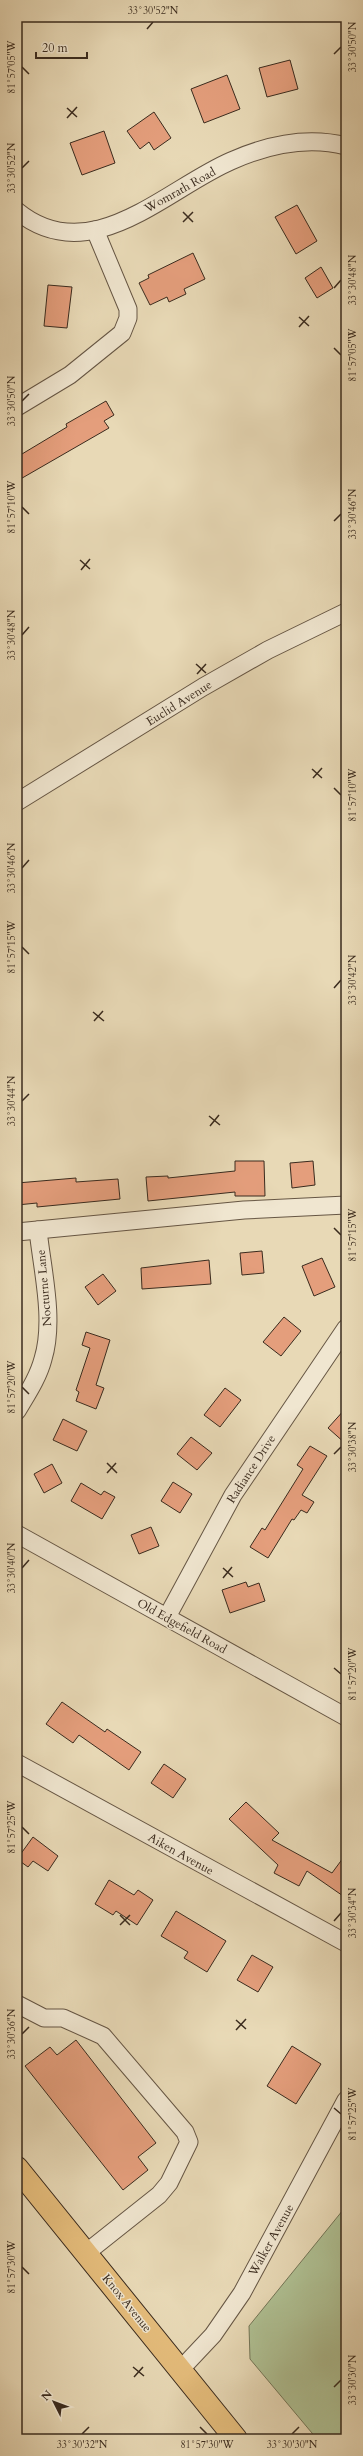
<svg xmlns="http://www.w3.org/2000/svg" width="363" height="2456" font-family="Cardo,serif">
  <rect width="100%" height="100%" fill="#e8d9b6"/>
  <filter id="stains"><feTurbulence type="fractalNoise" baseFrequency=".005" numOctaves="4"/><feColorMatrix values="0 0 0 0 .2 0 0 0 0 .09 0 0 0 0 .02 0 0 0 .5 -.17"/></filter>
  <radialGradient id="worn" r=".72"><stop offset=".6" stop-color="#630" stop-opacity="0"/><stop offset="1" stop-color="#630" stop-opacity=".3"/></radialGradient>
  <polygon fill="#afc093" stroke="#747658" points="343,2210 346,2211 346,2439 317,2439 250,2359 249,2326"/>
  <g fill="#e49e7c" stroke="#3a2b1e">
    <polygon points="290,60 298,89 267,97 259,68"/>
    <polygon points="227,75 240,109 204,123 191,89"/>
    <polygon points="154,112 171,138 154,150 149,142 140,149 127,131"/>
    <polygon points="104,131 115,163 82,175 70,143"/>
    <polygon points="297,205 317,241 296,254 275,217"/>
    <polygon points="193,253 205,279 184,289 186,294 169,302 167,297 150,305 139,283 149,278 148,275"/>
    <polygon points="321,267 333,288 317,298 305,278"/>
    <polygon points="48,285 72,287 67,328 44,326"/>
    <polygon points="106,401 114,415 104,421 109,428 17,481 17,457 67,427 66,424"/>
    <polygon points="235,1161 264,1161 265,1196 235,1196 235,1192 148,1201 146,1177 168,1176 168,1178 235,1171"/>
    <polygon points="313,1161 315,1185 292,1188 290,1163"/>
    <polygon points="76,1178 76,1182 118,1179 120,1199 37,1207 37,1203 17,1205 17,1183"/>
    <polygon points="262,1251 264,1273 242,1275 240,1253"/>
    <polygon points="322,1258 335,1287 314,1296 302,1266"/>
    <polygon points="209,1260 211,1284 142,1289 141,1268"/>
    <polygon points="103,1274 116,1291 98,1305 85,1287"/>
    <polygon points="284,1317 301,1331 281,1356 263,1342"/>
    <polygon points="86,1332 110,1340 96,1385 104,1388 96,1409 76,1401 79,1392 76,1390 90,1348 82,1345"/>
    <polygon points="225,1388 241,1400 220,1427 204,1415"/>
    <polygon points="346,1408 346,1444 328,1428"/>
    <polygon points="63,1419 87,1431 77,1451 53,1440"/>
    <polygon points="191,1437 212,1453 197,1470 177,1454"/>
    <polygon points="310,1446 327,1456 302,1495 314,1502 307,1513 301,1510 294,1520 292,1519 268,1558 250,1547 262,1528 265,1530 303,1469 297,1465"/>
    <polygon points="52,1464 62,1483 44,1493 34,1474"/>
    <polygon points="173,1482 192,1494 180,1513 161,1501"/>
    <polygon points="81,1483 101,1495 104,1491 115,1497 102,1519 71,1501"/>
    <polygon points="151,1527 159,1546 139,1554 131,1535"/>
    <polygon points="246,1582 248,1587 259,1583 265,1601 230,1613 222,1590"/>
    <polygon points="62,1702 105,1732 107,1729 141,1752 129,1770 79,1735 73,1743 46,1724"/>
    <polygon points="164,1764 186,1779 173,1798 151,1783"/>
    <polygon points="246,1802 279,1833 272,1840 332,1873 346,1854 346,1898 307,1871 299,1886 274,1873 278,1865 229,1819"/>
    <polygon points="33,1837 58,1856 48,1871 33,1861 28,1867 17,1859"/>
    <polygon points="109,1880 134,1895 138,1890 153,1900 137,1925 116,1911 113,1915 95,1904"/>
    <polygon points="176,1911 226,1941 207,1972 184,1958 188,1952 161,1936"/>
    <polygon points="252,1955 273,1967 258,1992 237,1980"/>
    <polygon points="76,2040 156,2143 138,2157 148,2170 123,2190 25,2066 50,2047 57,2055"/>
    <polygon points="292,2046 321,2064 296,2104 267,2086"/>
  </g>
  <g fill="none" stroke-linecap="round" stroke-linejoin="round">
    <defs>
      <g id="minor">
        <path d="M17 211C90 271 166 189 231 161 267 145 307 136 346 146"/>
        <polyline points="17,407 70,375 122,333 128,318 128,309 95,230"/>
        <polyline points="17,802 203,687 268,650 346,612"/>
        <polyline points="17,1232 244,1210 346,1205"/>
        <path d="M17 1411C27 1394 38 1378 43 1359 55 1320 42 1269 38 1230"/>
        <polyline points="17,1534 346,1717"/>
        <polyline points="167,1617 233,1495 346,1328"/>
        <polyline points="17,1763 346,1943"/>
        <polyline points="17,2004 44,2018 63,2018 103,2036 185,2132 189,2142 169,2183 159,2195 86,2253"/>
        <polyline points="181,2369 213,2335 242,2293 346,2100"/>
      </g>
      <polyline id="major" points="17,2168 236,2439"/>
    </defs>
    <use href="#minor" stroke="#665644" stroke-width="19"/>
    <use href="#major" stroke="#3a2b1e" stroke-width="24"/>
    <use href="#minor" stroke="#f0e6d0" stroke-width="17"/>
    <use href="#major" stroke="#e4bc7b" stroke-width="22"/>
  </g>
  <path fill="none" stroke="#3a2b1e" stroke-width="1.5" d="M147 29 153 22M334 54 341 47M22 67 29 74M67 108 77 117M67 118 77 107M22 168 29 161M183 212 193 222M183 222 193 212M334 288 341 280M299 317 309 326M299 327 309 316M334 348 341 355M22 401 29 394M22 507 29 514M334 521 341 514M80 560 90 569M81 570 90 559M22 635 29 627M196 664 206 673M197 674 206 664M312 769 322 778M313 778 322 768M334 788 341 795M22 868 29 860M22 947 29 954M334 988 341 980M93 1012 104 1021M94 1021 103 1011M22 1101 29 1094M209 1116 220 1125M210 1126 219 1115M334 1228 341 1235M22 1387 29 1394M334 1454 341 1447M107 1463 117 1473M107 1473 116 1463M22 1568 29 1560M223 1568 233 1577M223 1578 232 1567M334 1668 341 1674M22 1827 29 1834M120 1915 130 1925M334 1921 341 1913M120 1925 130 1915M236 2020 246 2029M236 2030 246 2019M22 2034 29 2027M334 2108 341 2114M22 2267 29 2274M133 2367 144 2376M134 2377 143 2367M334 2387 341 2380M200 2427 207 2434M82 2434 89 2427M292 2434 299 2427"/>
  <g text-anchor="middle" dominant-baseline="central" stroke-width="3" stroke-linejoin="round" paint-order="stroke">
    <g font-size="12" fill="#3a2b1e" stroke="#f0e6d0">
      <text transform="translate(180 190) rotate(-29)">Womrath Road</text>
      <text transform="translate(179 703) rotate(-32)">Euclid Avenue</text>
      <text transform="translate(44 1288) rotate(-95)">Nocturne Lane</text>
      <text transform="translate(251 1469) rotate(-57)">Radiance Drive</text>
      <text transform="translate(182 1626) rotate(29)">Old Edgefield Road</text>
      <text transform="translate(181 1854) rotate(29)">Aiken Avenue</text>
      <text transform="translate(271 2240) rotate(-61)">Walker Avenue</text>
      <text transform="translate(127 2303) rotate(51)">Knox Avenue</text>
    </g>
  </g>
  <rect width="363" height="2456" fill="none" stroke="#e8d9b6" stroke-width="44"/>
  <g transform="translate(54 2402) rotate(312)" stroke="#f0e6d0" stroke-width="3" paint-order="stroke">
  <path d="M0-3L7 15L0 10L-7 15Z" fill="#3a2b1e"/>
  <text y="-6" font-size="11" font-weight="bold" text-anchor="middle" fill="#3a2b1e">N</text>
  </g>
  <path d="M36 52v6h51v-6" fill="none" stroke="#3a2b1e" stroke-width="2"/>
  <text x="42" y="52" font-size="12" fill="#3a2b1e" stroke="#f0e6d0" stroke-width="3" paint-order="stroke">20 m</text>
  <rect x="22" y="22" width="319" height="2412" fill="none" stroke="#3a2b1e" stroke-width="1.5"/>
  <g font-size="10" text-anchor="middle" fill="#3a2b1e">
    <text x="153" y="14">33°30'52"N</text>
    <text transform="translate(352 47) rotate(-90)" y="4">33°30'50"N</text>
    <text transform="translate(11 67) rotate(-90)" y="4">81°57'05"W</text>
    <text transform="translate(11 168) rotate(-90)" y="4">33°30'52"N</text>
    <text transform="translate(352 280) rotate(-90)" y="4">33°30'48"N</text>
    <text transform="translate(352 355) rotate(-90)" y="4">81°57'05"W</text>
    <text transform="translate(11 401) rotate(-90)" y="4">33°30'50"N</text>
    <text transform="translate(11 507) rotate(-90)" y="4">81°57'10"W</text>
    <text transform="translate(352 514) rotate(-90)" y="4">33°30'46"N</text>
    <text transform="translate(11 635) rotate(-90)" y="4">33°30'48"N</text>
    <text transform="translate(352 795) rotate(-90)" y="4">81°57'10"W</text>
    <text transform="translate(11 868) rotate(-90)" y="4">33°30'46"N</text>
    <text transform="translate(11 947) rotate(-90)" y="4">81°57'15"W</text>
    <text transform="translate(352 980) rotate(-90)" y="4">33°30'42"N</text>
    <text transform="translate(11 1101) rotate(-90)" y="4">33°30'44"N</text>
    <text transform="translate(352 1235) rotate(-90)" y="4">81°57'15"W</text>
    <text transform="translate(11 1387) rotate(-90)" y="4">81°57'20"W</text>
    <text transform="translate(352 1447) rotate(-90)" y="4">33°30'38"N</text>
    <text transform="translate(11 1568) rotate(-90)" y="4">33°30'40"N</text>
    <text transform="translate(352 1674) rotate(-90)" y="4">81°57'20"W</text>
    <text transform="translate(11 1827) rotate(-90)" y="4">81°57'25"W</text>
    <text transform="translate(352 1913) rotate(-90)" y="4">33°30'34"N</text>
    <text transform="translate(11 2034) rotate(-90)" y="4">33°30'36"N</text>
    <text transform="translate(352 2114) rotate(-90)" y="4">81°57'25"W</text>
    <text transform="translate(11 2267) rotate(-90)" y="4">81°57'30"W</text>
    <text transform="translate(352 2380) rotate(-90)" y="4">33°30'30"N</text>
    <text x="82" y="2448">33°30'32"N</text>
    <text x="207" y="2448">81°57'30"W</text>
    <text x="292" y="2448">33°30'30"N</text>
  </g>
  <rect width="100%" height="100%" filter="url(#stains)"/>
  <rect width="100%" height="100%" fill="url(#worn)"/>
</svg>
